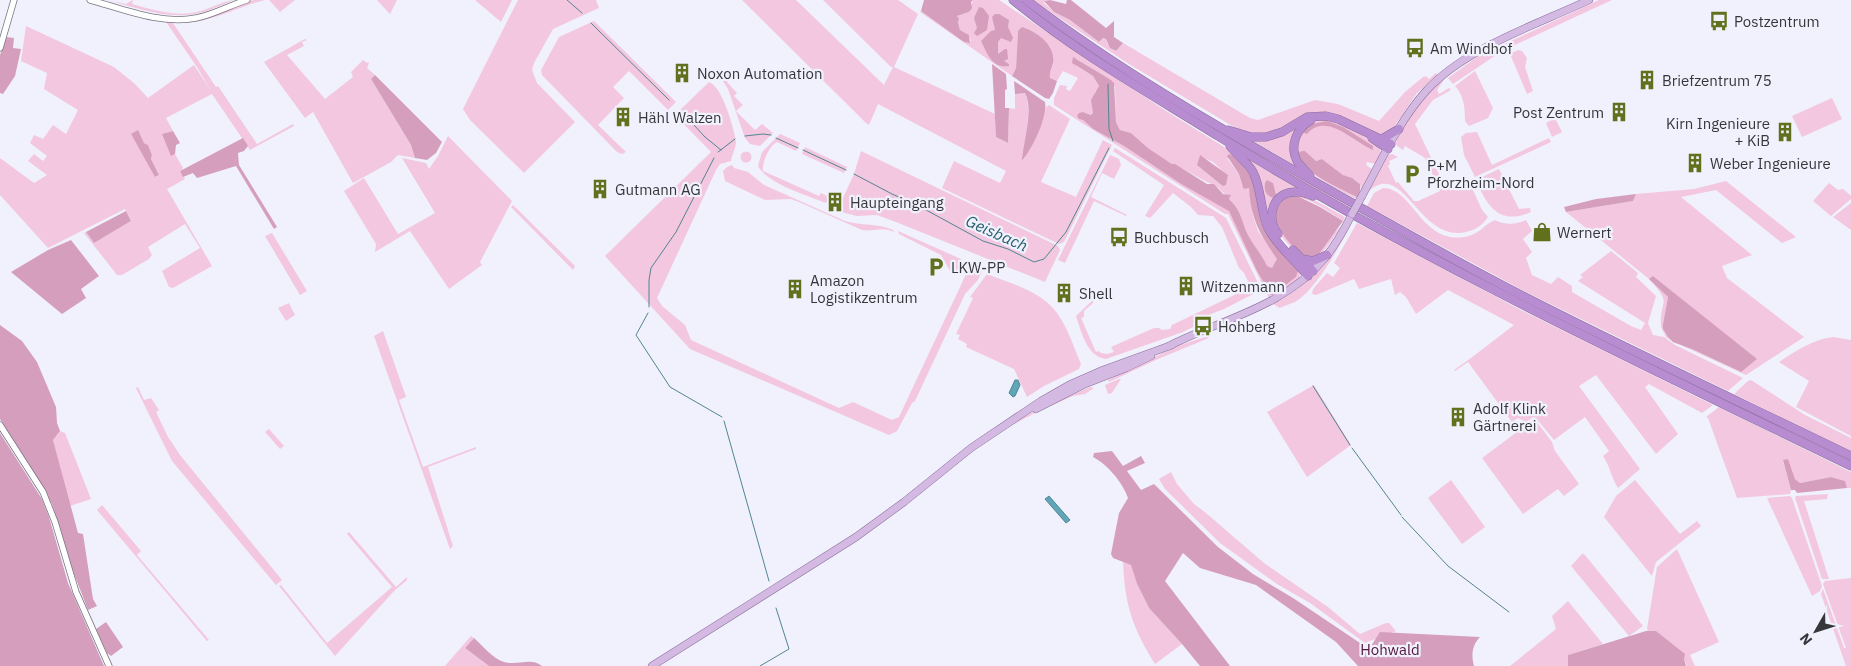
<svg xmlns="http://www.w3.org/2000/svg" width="1851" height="666" font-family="'IBM Plex Sans',sans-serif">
  <rect width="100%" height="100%" fill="#f0f1fc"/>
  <g fill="#f3c7df" fill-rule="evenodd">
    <path d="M106 0 126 4 133 0 132 4C153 10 176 17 197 12 210 9 222 1 234 0 219 6 203 14 186 15 159 17 132 6 106 0Z"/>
    <path d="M254 0H265C244 5 225 15 204 20 194 23 183 23 173 23L216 87 218 86 257 144 293 124 294 126 250 150 212 94 166 118 173 131 163 134 172 155 175 154 183 168 180 171 185 179 167 189 212 266 173 288 169 287 162 271 200 248 185 224 148 247 152 255 149 259 122 275H117L84 233 86 232 94 243 131 221 125 209 48 248 0 195V158L34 183 47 175 28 161 34 154 43 161 47 156 30 143 34 135 43 139 53 125 66 134 78 110 44 89 47 73 21 61 26 26 114 67 135 84 148 98 194 65 211 91 197 67 166 22ZM138 131 144 143 148 145 152 155 151 159 159 175 156 177 131 134Z"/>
    <polygon points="269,0 295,0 280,12"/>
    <polygon points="377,0 397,0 390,14"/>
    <polygon points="461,0 512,0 501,22 475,0"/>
    <polygon points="518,0 596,0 599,8 553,29 534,63 532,70 537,83 575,122 524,173 470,120 463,109"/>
    <path d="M742 0H796L884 85 893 67H891L823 0H898L918 14 894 67 995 114 996 137 1008 143 1009 108 1015 109V94L1025 93C1032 107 1025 145 1023 161L1043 120 1046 107 1049 105 1070 119 1041 182 1076 197 1103 140 1112 145 1108 153 1064 242 1059 244 942 188 954 161 1000 183 1006 171 878 104 869 125 866 123Z"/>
    <path d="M973 0H999L1163 109 1229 150 1252 174 1262 217 1301 272 1299 279 1275 295V293L1296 277V269C1286 257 1272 244 1265 230 1251 202 1262 171 1227 158L1239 174 1242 186 1245 189 1249 188 1253 216 1258 231 1278 259 1272 268 1267 267C1262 255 1254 246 1248 235 1241 220 1242 211 1229 199L1230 196C1220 193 1221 188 1215 186 1201 179 1189 172 1175 165L1172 164 1148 148 1131 133 1120 130 1116 122 1115 87 1100 74 1077 59 1076 66 1093 76 1099 86 1098 90 1095 92 1093 113 1092 115 1083 112V120L1093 129 1124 146 1181 184 1229 210 1268 292 1273 295 1269 298 1228 214H1225L1054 105V98L1060 85 1067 86 1066 89 1070 91 1078 78 1063 71 1057 81 1050 78 1049 75 1053 65 1050 46 1018 31 1016 68 1012 76 920 12 921 11 968 43 971 41 969 35 960 30 957 16 969 12ZM1199 156 1213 162 1228 176 1219 183 1199 166Z"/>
    <path d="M1032 0H1048L1044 1V3L1054 12 1070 20 1099 42 1103 38 1106 39C1108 45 1110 49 1116 51L1123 43 1250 118 1258 120 1315 100 1338 104 1379 121 1405 92 1423 77 1426 76 1429 79 1436 73 1438 75 1417 93 1392 130 1382 136 1324 112 1310 114 1283 130 1264 136 1242 132 1129 64Z"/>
    <polygon points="1599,0 1612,0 1502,51 1453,84 1448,78 1477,57"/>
    <polygon points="594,21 676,102 668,110 629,71 613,87 624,98 598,125 626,152 622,154 617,152 542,75 541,70 559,37"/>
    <path d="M1068 34 1229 137 1351 208 1350 209C1271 164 1194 117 1117 68 1107 61 1073 43 1068 34Z"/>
    <polygon points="305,39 307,40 302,42 304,46 287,55 325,99 353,77 351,72 363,60 367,63 368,62 369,63 367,68 375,75 371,79 411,145 415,158 398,155 391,162 353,183 313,112 305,118 264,62"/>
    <polygon points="1518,50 1522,51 1527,58 1525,67 1533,91 1527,94 1510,54"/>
    <polygon points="728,69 734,74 727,82 737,93 734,96 743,105 736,111 755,130 762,124 773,133 760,146 750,144 745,138 728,89 720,77"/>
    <path d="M1475 71 1493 108 1488 118 1469 126 1465 121C1465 108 1464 96 1455 86Z"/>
    <path d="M1441 79 1443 81 1437 90 1439 94 1449 88 1451 90 1433 100 1415 124 1446 189 1468 179 1482 210 1488 217C1483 225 1475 230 1466 232 1419 243 1404 159 1369 191L1388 155 1392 154 1398 157 1389 161 1390 164 1388 166 1396 183 1398 182 1414 201H1418L1440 191 1425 158 1405 146 1403 150 1397 146 1396 143C1403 119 1424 97 1441 79Z"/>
    <path d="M709 82C722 86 734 128 736 142 736 147 732 155 731 161L720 164 716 170 657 298 662 306 685 325 691 340 839 408 853 402 892 420 899 417 968 270 973 267 982 271 978 280 965 294 915 401 912 403 897 431 889 435 690 349 605 256 711 152 675 115Z"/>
    <polygon points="1832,98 1842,119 1802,137 1792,116"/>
    <polygon points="1555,118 1562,132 1552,137 1546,123"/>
    <path d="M1327 119C1337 122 1382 141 1381 153 1380 156 1377 161 1376 164L1367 162 1366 165 1373 170 1361 192 1360 184 1355 180 1343 175 1322 159 1316 161 1305 151H1302L1357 197 1356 199C1335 187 1279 164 1301 133 1309 123 1314 120 1327 119Z"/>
    <polygon points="1303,121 1297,131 1298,167 1250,139 1258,139"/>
    <polygon points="1477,132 1492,165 1549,138 1551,142 1475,177 1464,155 1461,137 1466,133"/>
    <path d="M780 134 800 143 796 151 777 142C769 146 762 162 763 171L819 196 821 193 829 197 826 203C807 195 768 184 758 166L762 152Z"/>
    <polygon points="448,136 512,201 480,262 482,265 449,289 410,231 375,252 376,244 344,191 364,178 398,234 435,213 402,158 426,163 429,169 438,156"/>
    <polygon points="805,147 847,167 844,173 802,154"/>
    <path d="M1115 148 1226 218 1260 287 1259 291 1224 309 1203 317 1195 326 1183 332 1106 359C1087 357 1081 331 1076 316L1093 300V303L1084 311V317L1081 318 1096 352 1099 351 1101 353 1107 354 1114 352 1111 347 1154 328H1160L1161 330 1170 329 1172 325 1251 287 1244 273 1239 268 1222 227 1213 216 1198 215 1191 207 1173 193 1151 217 1150 218 1145 216 1164 185 1113 151Z"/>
    <polygon points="861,151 1058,246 1060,250 1045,282 896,222 877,215 857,216 837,211 854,174"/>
    <circle cx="746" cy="157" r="5.5"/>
    <polygon points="1110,155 1119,159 1121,165 1114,179 1102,173 1091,197 1127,215 1126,216 1094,201 1065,263 1058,260"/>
    <polygon points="1247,159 1298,189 1280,195 1276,234 1300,262 1271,228"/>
    <path d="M732 165 734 168 748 172 764 185 845 221C861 226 878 223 893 230L894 232C882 226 874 232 862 230L799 202 791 199 765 200 725 181 723 171 727 167Z"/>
    <path d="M1499 169 1519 209 1530 208 1531 212C1499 226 1487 206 1476 180Z"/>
    <path d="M1726 181 1796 237 1782 243 1716 190 1681 197 1752 255 1722 266 1727 278 1804 337 1746 375 1672 341 1666 337 1661 327C1659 298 1674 306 1649 279L1566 212 1633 201 1636 194 1694 189ZM1653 276 1756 359V360L1739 371 1694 350 1673 342 1665 333 1663 324 1668 297 1652 281Z"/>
    <polygon points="1829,183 1838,190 1843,189 1851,196 1851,199 1831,216 1813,201"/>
    <path d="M1383 188C1414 188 1422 248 1469 236 1480 233 1485 224 1495 220 1505 225 1515 225 1526 220L1532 231 1523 239 1532 252 1526 258 1532 275 1551 284 1558 277 1572 286V292L1631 326 1641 330 1645 323 1578 281 1583 277 1580 275 1611 251 1638 273 1636 277 1656 296 1648 323 1653 335 1664 337 1675 345 1743 378 1728 391 1528 293 1367 206 1374 193Z"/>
    <path d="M1289 195 1307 196 1345 217 1343 221C1330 212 1303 192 1287 198L1280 230 1304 255 1319 254 1334 233 1343 225C1335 234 1329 246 1321 254 1304 268 1286 242 1277 230L1278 202Z"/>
    <polygon points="1851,203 1851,230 1833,217"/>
    <polygon points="513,205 575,266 573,270 511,207"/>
    <path d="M1357 223 1521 310 1713 405 1702 413 1649 384 1645 387 1678 434 1656 454 1596 375 1579 386 1640 469 1618 488C1611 477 1610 466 1603 456L1609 451 1585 417 1554 440 1536 418 1533 417 1526 422 1518 418 1512 422 1468 362 1455 371 1454 370 1471 358 1514 325 1448 290 1416 314 1406 297 1400 292 1395 295 1391 279 1359 289 1354 279 1316 295 1312 294 1313 289 1327 273 1333 277 1340 268 1334 263Z"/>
    <path d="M1350 226C1340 246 1315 291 1295 302 1290 304 1284 306 1280 308L1273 304C1297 292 1321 272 1336 249 1341 242 1345 232 1350 226Z"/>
    <polygon points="898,231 961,259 964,264 960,273 956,275 952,274 941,255 899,234"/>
    <polygon points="272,233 307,291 300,295 265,236"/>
    <path d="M987 274C1009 283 1037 290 1053 308 1067 324 1073 346 1081 364L1079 369 1044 386 1027 397 1014 369 966 347 967 344 958 339 960 335 956 334 973 298 970 297Z"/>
    <polygon points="1499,288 1851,461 1851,462 1613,346"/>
    <polygon points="289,303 295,315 286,321 278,308"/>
    <polygon points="383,331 406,397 399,400 423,467 476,447 476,449 428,467 453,546 450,549 374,336"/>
    <polygon points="1208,336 1209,338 1158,359 1109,382 1108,380 1177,346"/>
    <path d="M1833 337 1851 340V436L1796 407 1809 381 1779 362C1796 351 1813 339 1833 337Z"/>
    <polygon points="1119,379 1121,379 1112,393 1108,394 1105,385"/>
    <polygon points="1751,380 1805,415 1851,438 1851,451 1734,394 1748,381"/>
    <polygon points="1314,385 1351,445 1307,477 1267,412"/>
    <polygon points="138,387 144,400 151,398 159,410 156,412 168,437 180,455 282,580 276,585 172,461 136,388"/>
    <polygon points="1090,387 1094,388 1085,394 1073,396 1039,411 1014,424 1013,422 1028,414"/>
    <polygon points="1719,407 1851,472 1851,488 1847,488 1845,481 1831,477 1800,483 1795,479 1788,459 1783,461 1791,490 1790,494 1737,498 1708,418 1706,417"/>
    <polygon points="1533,420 1536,421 1552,442 1555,451 1579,484 1564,496 1558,489 1523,514 1482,458"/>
    <polygon points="269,429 284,446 280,449 265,432"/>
    <polygon points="60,431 65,433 91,499 70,506 53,440"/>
    <polygon points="1171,472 1177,484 1194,504 1206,513 1264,563 1328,607 1360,634 1386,623 1389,623 1396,631 1365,643 1310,603 1277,584 1220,543 1165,489 1159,479"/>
    <polygon points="1451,480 1485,527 1462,544 1428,498"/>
    <polygon points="1635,480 1680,534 1697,521 1701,526 1656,562 1652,576 1604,517 1616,496"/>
    <polygon points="1828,494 1827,499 1804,501 1829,579 1822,579 1795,498 1796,496"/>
    <polygon points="1790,496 1792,498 1822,586 1820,591 1812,596 1767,498"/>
    <polygon points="102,505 141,551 137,555 209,640 207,641 97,510"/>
    <polygon points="349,532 396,587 407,577 407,580 394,591 335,656 279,586 281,585 327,643 392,587 347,534"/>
    <polygon points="1677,549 1719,642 1690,655 1695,666 1687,666 1684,659 1656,631 1648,631 1647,629 1657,567"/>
    <polygon points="1582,554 1584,554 1643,626 1629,636 1571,566"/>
    <path d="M1123 562 1131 564 1137 584 1149 608 1182 644 1155 664C1132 627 1125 605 1123 562Z"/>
    <polygon points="1851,578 1851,666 1846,666 1821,594 1823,589 1844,648 1846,648 1823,584 1825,581"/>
    <polygon points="1568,601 1603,644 1568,655 1568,666 1510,666 1556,629 1552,616"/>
    <polygon points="471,636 474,638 465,648 489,666 445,666"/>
  </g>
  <g fill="#d69ebd">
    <polygon points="924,0 973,0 971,2 972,8 969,12 957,16 959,19 958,22 960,30 969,35 970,43 964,42 921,11"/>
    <polygon points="1050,0 1066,4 1067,0 1071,0 1106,28 1114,21 1114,37 1123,43 1116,51 1110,48 1106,39 1103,38 1099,42 1070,20 1054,12 1044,1"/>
    <polygon points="979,7 983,8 989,16 987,30 977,36 974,33 977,28 974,18"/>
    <path d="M995 14H999L1009 20 1008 27 1013 38 1011 42 1001 38 998 42V54L1005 49H1007L1008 59 1004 61 1009 64V66C992 69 987 53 981 41L991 31 995 30 992 17Z"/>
    <path d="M1022 27C1037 32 1056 45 1053 63 1052 69 1049 72 1050 78L1057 81 1053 93 1049 99 1045 98 1012 76 1016 68 1018 31Z"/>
    <polygon points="6,37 14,38 13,48 21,49 15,76 3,94 0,93 0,55"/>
    <path d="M1073 57 1111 80 1114 83 1116 122 1120 130 1131 133 1148 148 1172 164H1175L1207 184H1214L1223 194 1231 195 1229 199C1242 211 1241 220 1248 235 1254 246 1262 255 1267 266L1272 268 1277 259C1260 234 1251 220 1249 188L1245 189 1243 188 1239 174 1227 156 1229 154 1233 156C1240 163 1249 172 1252 180 1259 196 1257 213 1264 229 1272 245 1287 257 1298 271L1296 277 1273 295H1271L1257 271 1229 211 1181 184 1124 146 1093 129 1083 120 1079 119 1077 116 1079 113 1083 112 1091 115 1093 113 1091 100 1099 86 1093 76 1072 63Z"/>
    <polygon points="992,64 1006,74 1007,89 1005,90 1005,108 1009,108 1008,143 996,137"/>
    <polygon points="375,75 442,142 436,153 427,160 415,158 411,145 371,79"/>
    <path d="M1014 81 1045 102C1048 117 1032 149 1022 161 1023 143 1034 110 1025 93L1015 94Z"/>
    <path d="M1327 121 1343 127 1373 146V150C1355 143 1326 111 1307 134L1302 132 1312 124Z"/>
    <polygon points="138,130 144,143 148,145 152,155 151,159 159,175 155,177 131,134"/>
    <polygon points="173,131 180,143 176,145 175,154 171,156 162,134"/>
    <polygon points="243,138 248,146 244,151 238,153 239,165 277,227 274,229 236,166 197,178 193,173 183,177 180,171"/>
    <path d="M1302 151H1305L1316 161 1322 159 1343 175 1352 178 1360 184V192L1357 197C1336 186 1307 176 1298 153Z"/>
    <polygon points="1200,155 1228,175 1226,185 1223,186 1219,183 1197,165"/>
    <path d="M1267 180 1273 183 1276 195 1273 198C1266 195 1264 191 1265 183Z"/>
    <polygon points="1636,194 1633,201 1566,212 1564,207 1596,199"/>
    <path d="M1297 196 1320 207 1343 221 1319 254 1311 258C1294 254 1262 216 1283 201 1287 197 1291 196 1297 196Z"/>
    <polygon points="126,211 131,221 94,243 86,232"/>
    <polygon points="71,240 99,276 81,289 86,298 62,314 11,272 48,250"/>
    <polygon points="1653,276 1757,359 1741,372 1739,371 1694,350 1673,342 1668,337 1663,329 1663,324 1668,297 1649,279"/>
    <polygon points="0,325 22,341 37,362 56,407 57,423 60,431 53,440 78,533 83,534 93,599 97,606 88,610 71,566 52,504 0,419"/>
    <polygon points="0,433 42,499 49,517 68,583 104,666 0,666"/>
    <path d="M1112 451 1123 466 1141 456 1145 463 1127 471 1141 490 1154 484 1218 547 1253 574 1293 598 1369 649 1380 632 1480 637C1472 645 1471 655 1474 666H1358L1336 642 1256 585 1200 568 1183 553 1165 581 1230 666H1200L1182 644 1149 608 1137 584 1131 565 1113 558 1111 554 1119 513 1128 498C1123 483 1107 464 1093 457L1094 453Z"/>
    <polygon points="1788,459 1795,479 1800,483 1831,477 1845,481 1847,488 1797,493 1795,490 1791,490 1783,460"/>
    <polygon points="106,622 123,647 111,656 107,653 96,629"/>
    <polygon points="1646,631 1656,631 1685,654 1684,659 1686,666 1568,666 1568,655"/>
    <path d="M474 638C483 646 492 658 504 662 517 666 531 657 542 666H489L465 648Z"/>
  </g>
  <g fill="#5ea6b8" stroke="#528592">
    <polygon points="1015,380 1018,380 1020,385 1015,396 1013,397 1009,393"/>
    <polygon points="1049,496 1070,520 1066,523 1045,499"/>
  </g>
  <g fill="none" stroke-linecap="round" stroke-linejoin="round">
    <g stroke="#528592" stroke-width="1">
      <polyline points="567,0 582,13"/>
      <polyline points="591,23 669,100"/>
      <polyline points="1108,84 1109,129 1113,141"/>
      <polyline points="681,111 705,137 721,150"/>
      <polyline points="745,136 763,134 771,135"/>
      <polyline points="776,138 798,148"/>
      <polyline points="803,150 846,170"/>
      <polyline points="718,152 735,139"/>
      <polyline points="854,174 892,194 917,205 983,241 1008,249 1034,262 1044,259 1066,232 1109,148"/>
      <polyline points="649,307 649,280 651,268 676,232 714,158"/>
      <polyline points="648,313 636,335 670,387 722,417"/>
      <polyline points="1313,386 1350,445"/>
      <polyline points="724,421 769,581"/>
      <polyline points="1352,448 1401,515"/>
      <polyline points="1402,517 1448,566 1509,612"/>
      <polyline points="760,666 789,649 776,608"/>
    </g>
    <defs>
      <g id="minor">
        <path d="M90 0C123 9 161 25 196 18 213 15 230 5 247 0"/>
        <polyline points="0,48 14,0"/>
        <polyline points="0,425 43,492 55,522 76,592 109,666"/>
      </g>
      <g id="major">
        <path d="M1362 196C1381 161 1399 121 1426 91 1465 48 1536 25 1589 0"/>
        <path d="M1169 346C1222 319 1284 307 1324 259 1335 246 1344 230 1352 214"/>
        <polyline points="1036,409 1085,384 1126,368 1151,356"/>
        <polyline points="652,666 856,537 904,502 971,448 1041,401 1069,385 1103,370 1172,345"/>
      </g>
      <g id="highway">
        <path d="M1013 0C1076 52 1149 93 1218 136 1422 261 1637 362 1851 466"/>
        <path d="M1026 0C1117 69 1216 126 1315 182 1384 221 1453 260 1523 296 1631 351 1742 403 1851 456"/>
        <polyline points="1228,130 1251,137 1266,137 1282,132 1307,117 1326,116 1338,119 1391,144"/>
        <polyline points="1372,138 1388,149"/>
        <polyline points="1382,139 1399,129"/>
        <path d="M1230 146C1237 155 1247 162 1253 172 1262 190 1260 210 1268 228 1277 246 1295 260 1308 276"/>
        <path d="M1310 176C1306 171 1301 167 1297 161 1289 145 1297 128 1311 120"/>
        <path d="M1278 234C1265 217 1273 190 1298 192 1303 192 1308 194 1313 196"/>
        <polyline points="1293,250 1313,271"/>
        <polyline points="1302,259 1313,261 1327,255"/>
      </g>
    </defs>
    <use href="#minor" stroke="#767780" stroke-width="7"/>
    <use href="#major" stroke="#8a6e9c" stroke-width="8"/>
    <use href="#highway" stroke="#8a6e9c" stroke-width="9"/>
    <use href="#minor" stroke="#fff" stroke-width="5.5"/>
    <use href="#major" stroke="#d4bae3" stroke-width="7"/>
    <use href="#highway" stroke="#b88cd0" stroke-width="8"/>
    <defs>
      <polyline id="major-bridge" points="1352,214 1362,196"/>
    </defs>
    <use href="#major-bridge" stroke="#8a6e9c" stroke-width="8" stroke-linecap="butt"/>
    <use href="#major-bridge" stroke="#d4bae3" stroke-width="7"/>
  </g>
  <defs>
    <symbol id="bus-bare" viewBox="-9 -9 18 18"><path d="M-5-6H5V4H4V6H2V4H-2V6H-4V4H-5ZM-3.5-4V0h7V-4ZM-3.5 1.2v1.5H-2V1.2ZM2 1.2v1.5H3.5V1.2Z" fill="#60701d" stroke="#f0f1fc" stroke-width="2.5" paint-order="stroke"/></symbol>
    <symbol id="building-bare" viewBox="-9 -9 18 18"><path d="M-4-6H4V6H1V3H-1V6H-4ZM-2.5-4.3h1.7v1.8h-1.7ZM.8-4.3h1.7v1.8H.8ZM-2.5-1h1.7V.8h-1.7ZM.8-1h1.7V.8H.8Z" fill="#60701d" stroke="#f0f1fc" stroke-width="2.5" paint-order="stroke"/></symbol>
    <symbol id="parking-bare" viewBox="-9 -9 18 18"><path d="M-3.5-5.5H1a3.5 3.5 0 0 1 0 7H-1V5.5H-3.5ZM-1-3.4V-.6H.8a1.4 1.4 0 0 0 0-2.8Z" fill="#60701d" stroke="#f0f1fc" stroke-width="2.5" paint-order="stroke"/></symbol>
    <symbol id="shop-bare" viewBox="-9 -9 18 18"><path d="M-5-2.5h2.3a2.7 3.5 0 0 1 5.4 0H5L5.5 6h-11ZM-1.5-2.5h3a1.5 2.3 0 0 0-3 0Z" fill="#60701d" stroke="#f0f1fc" stroke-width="2.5" paint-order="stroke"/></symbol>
  </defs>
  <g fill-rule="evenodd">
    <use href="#bus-bare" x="1705" y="7" width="28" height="28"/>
    <use href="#bus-bare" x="1401" y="34" width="28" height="28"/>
    <use href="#building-bare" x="668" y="59" width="28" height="28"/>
    <use href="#building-bare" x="1633" y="66" width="28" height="28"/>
    <use href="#building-bare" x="1605" y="98" width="28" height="28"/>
    <use href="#building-bare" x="609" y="103" width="28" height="28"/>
    <use href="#building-bare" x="1771" y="118" width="28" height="28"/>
    <use href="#building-bare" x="1681" y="149" width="28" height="28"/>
    <use href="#parking-bare" x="1398" y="160" width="28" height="28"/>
    <use href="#building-bare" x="586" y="175" width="28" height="28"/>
    <use href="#building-bare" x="821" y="188" width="28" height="28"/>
    <use href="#shop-bare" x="1528" y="218" width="28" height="28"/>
    <use href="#bus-bare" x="1105" y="223" width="28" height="28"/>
    <use href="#parking-bare" x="922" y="253" width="28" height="28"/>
    <use href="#building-bare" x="1172" y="272" width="28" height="28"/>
    <use href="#building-bare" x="781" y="275" width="28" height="28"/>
    <use href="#building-bare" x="1050" y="279" width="28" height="28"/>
    <use href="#bus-bare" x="1189" y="312" width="28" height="28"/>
    <use href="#building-bare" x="1444" y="403" width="28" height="28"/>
  </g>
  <g text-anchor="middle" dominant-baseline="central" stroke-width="4.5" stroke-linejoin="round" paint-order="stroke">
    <g font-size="15" fill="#36373b" stroke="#f0f1fc" text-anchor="start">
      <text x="1734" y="21">Postzentrum</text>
      <text x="1430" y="48">Am Windhof</text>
      <text x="697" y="73">Noxon Automation</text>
      <text x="1662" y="80">Briefzentrum 75</text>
      <text x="1604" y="112" text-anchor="end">Post Zentrum</text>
      <text x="638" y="117">Hähl Walzen</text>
      <text x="1770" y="123" text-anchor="end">Kirn Ingenieure<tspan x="1770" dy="17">+ KiB</tspan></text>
      <text x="1710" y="163">Weber Ingenieure</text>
      <text x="1427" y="165">P+M<tspan x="1427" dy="17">Pforzheim-Nord</tspan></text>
      <text x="615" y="189">Gutmann AG</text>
      <text x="850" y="202">Haupteingang</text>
      <text x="1557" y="232">Wernert</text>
      <text x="1134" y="237">Buchbusch</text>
      <text x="951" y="267">LKW-PP</text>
      <text x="810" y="280">Amazon<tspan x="810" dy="17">Logistikzentrum</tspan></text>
      <text x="1201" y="286">Witzenmann</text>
      <text x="1079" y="293">Shell</text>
      <text x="1218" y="326">Hohberg</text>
      <text x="1473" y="408">Adolf Klink<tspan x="1473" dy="17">Gärtnerei</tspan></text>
    </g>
    <g font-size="15" fill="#54143e" stroke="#f0f1fc">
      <text x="1390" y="649">Hohwald</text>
    </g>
    <g font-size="16" font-style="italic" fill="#245f6d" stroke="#f0f1fc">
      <text transform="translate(997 233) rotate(24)">Geisbach</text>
    </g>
  </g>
  <g transform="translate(1816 631) rotate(231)" stroke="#f0f1fc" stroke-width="4" paint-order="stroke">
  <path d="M0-4L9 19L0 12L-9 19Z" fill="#36373b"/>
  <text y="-8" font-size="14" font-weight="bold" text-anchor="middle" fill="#36373b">N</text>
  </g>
</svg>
